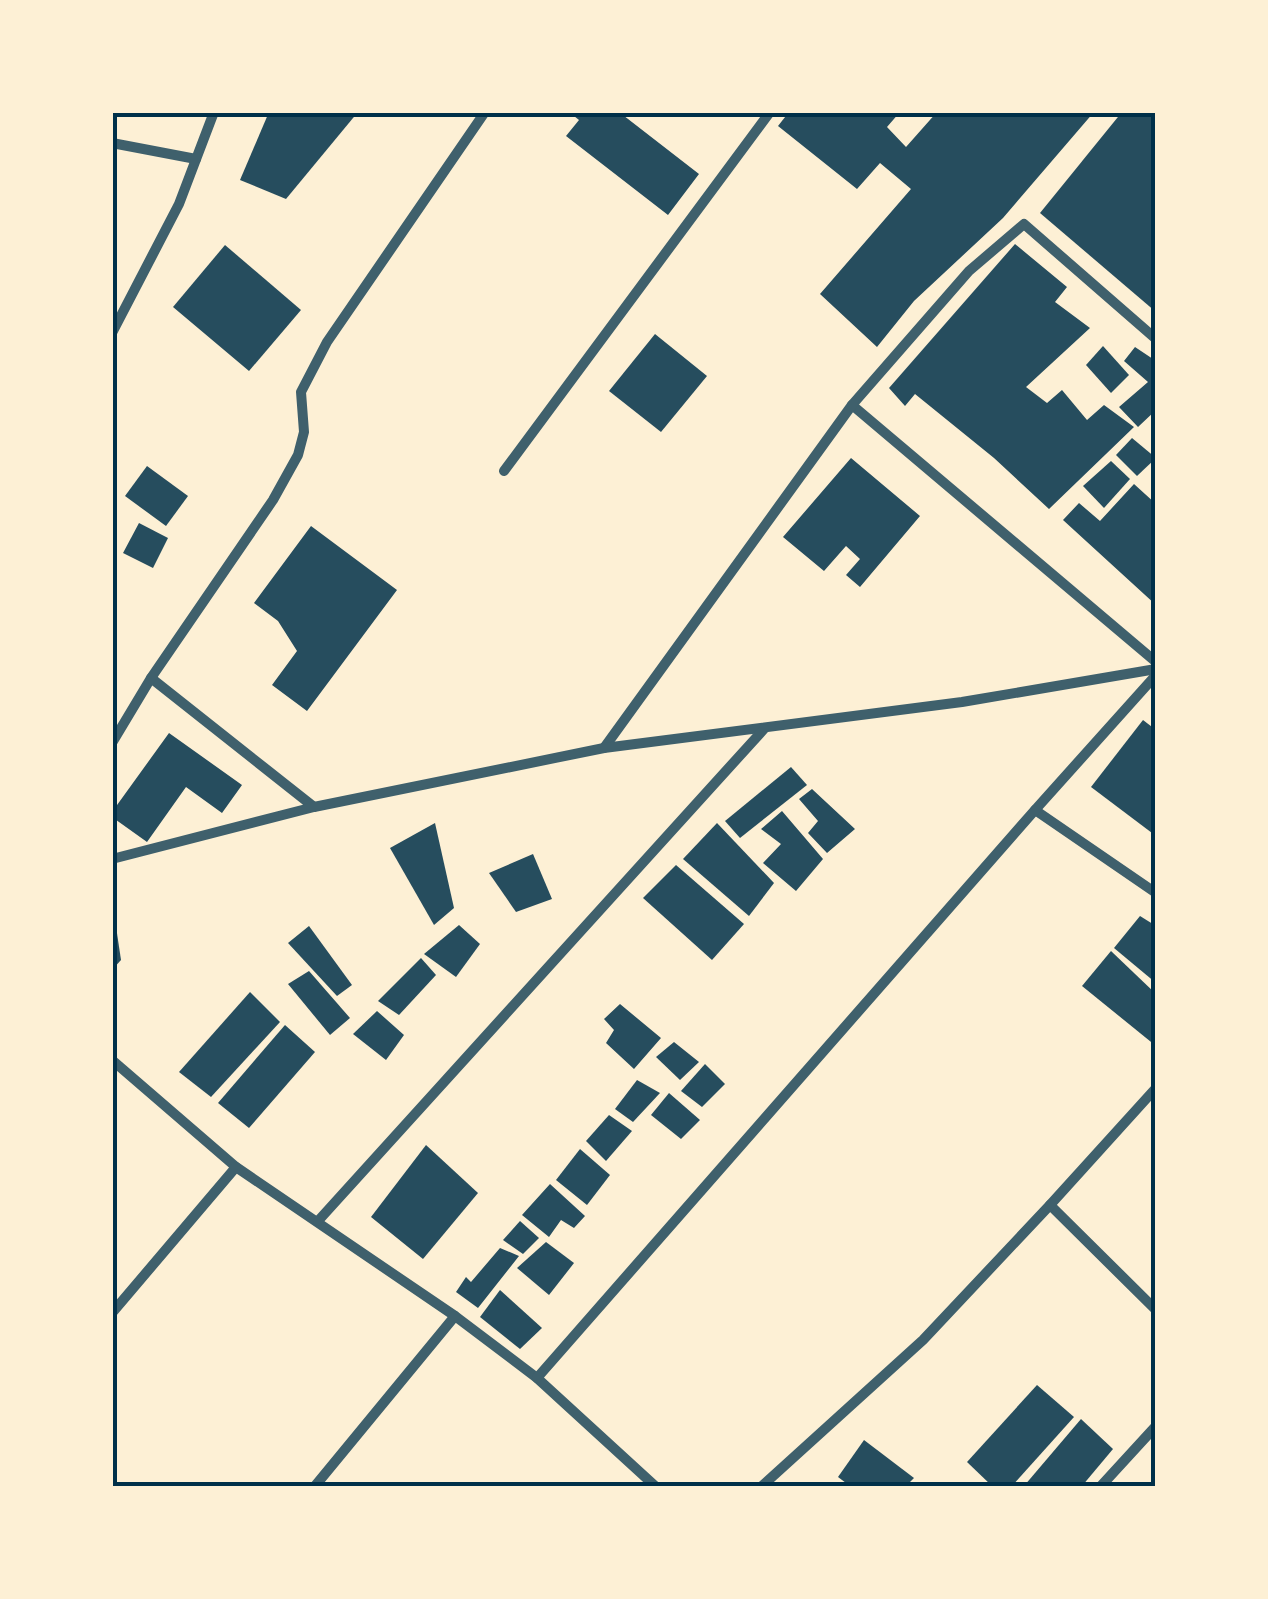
<svg xmlns="http://www.w3.org/2000/svg" width="1268" height="1599" font-family="'Noto Serif',serif">
  <rect width="100%" height="100%" fill="#fdf0d5"/>
  <g fill="#264d5e">
    <polygon points="269,112 358,112 286,199 240,180"/>
    <polygon points="569,112 619,112 699,174 668,215 566,136 579,120"/>
    <polygon points="789,112 900,112 887,127 906,147 937,112 1094,112 1003,218 914,301 877,347 820,294 911,189 880,163 857,189 778,126"/>
    <polygon points="1122,112 1156,112 1156,312 1040,213"/>
    <polygon points="1015,244 1067,287 1055,302 1090,328 1026,387 1047,403 1062,390 1087,420 1104,405 1134,427 1049,509 994,458 915,394 905,406 889,388"/>
    <polygon points="225,245 301,310 249,371 173,307"/>
    <polygon points="655,334 707,376 661,432 609,391"/>
    <polygon points="1103,346 1129,375 1111,393 1086,365"/>
    <polygon points="1135,347 1156,361 1156,410 1138,427 1119,407 1148,382 1124,361"/>
    <polygon points="1132,438 1156,458 1137,476 1116,455"/>
    <polygon points="851,458 920,516 860,587 846,575 860,559 846,546 824,571 783,537"/>
    <polygon points="1111,461 1130,479 1104,508 1083,486"/>
    <polygon points="147,466 188,496 166,526 125,496"/>
    <polygon points="1134,484 1156,504 1156,605 1063,520 1079,503 1100,521"/>
    <polygon points="139,523 168,538 153,568 123,553"/>
    <polygon points="311,526 397,590 307,711 272,685 297,651 278,621 254,603"/>
    <polygon points="1143,720 1156,730 1156,836 1091,787"/>
    <polygon points="169,733 242,785 222,813 186,787 147,842 112,817 112,812"/>
    <polygon points="791,767 807,785 740,838 725,821"/>
    <polygon points="812,789 855,829 827,853 808,833 818,821 799,799"/>
    <polygon points="782,811 823,859 796,891 763,863 781,844 761,829"/>
    <polygon points="435,823 454,908 434,925 390,848"/>
    <polygon points="717,823 774,883 749,916 683,859"/>
    <polygon points="533,854 552,899 516,912 489,873"/>
    <polygon points="676,865 744,924 712,960 643,898"/>
    <polygon points="1140,916 1156,926 1156,983 1114,948"/>
    <polygon points="112,920 115,920 121,960 112,970"/>
    <polygon points="459,925 480,944 456,977 424,954"/>
    <polygon points="309,926 352,985 337,996 288,943"/>
    <polygon points="1111,951 1156,994 1156,1046 1082,986"/>
    <polygon points="421,958 436,975 399,1015 378,1001"/>
    <polygon points="309,971 350,1018 330,1035 288,984"/>
    <polygon points="250,992 280,1022 211,1097 179,1072"/>
    <polygon points="620,1004 661,1038 634,1069 606,1043 614,1030 604,1019"/>
    <polygon points="377,1011 404,1035 386,1060 353,1034"/>
    <polygon points="285,1025 315,1052 249,1128 218,1103"/>
    <polygon points="674,1042 699,1062 680,1080 656,1057"/>
    <polygon points="705,1064 725,1084 702,1107 681,1091"/>
    <polygon points="637,1080 660,1093 633,1122 615,1109"/>
    <polygon points="669,1093 700,1120 681,1139 651,1115"/>
    <polygon points="609,1115 632,1131 606,1161 586,1141"/>
    <polygon points="426,1145 478,1193 423,1259 371,1217"/>
    <polygon points="580,1149 610,1175 587,1205 556,1180"/>
    <polygon points="550,1184 585,1216 574,1228 561,1220 549,1237 522,1215"/>
    <polygon points="520,1221 539,1238 523,1254 503,1240"/>
    <polygon points="546,1242 574,1263 549,1295 517,1268"/>
    <polygon points="500,1248 519,1256 478,1308 456,1292 466,1277 471,1282"/>
    <polygon points="500,1290 542,1328 520,1349 480,1317"/>
    <polygon points="1037,1385 1074,1417 1012,1486 992,1486 967,1462"/>
    <polygon points="1081,1419 1113,1449 1082,1486 1024,1486"/>
    <polygon points="864,1440 914,1478 906,1486 850,1486 838,1477"/>
  </g>
  <g fill="none" stroke-linecap="round" stroke-linejoin="round">
    <g stroke="#3f606c" stroke-width="10">
      <polyline points="112,143 196,159"/>
      <polyline points="112,333 179,204 214,112"/>
      <polyline points="852,405 1156,662"/>
      <polyline points="504,471 770,112"/>
      <polyline points="151,678 314,807"/>
      <polyline points="112,743 151,678 273,500 298,455 304,432 301,392 327,342 485,112"/>
      <polyline points="604,748 852,405 969,271 1024,224 1156,339"/>
      <polyline points="1035,810 1156,893"/>
      <polyline points="112,859 314,807 604,748 962,702 1156,669"/>
      <polyline points="112,1060 236,1167 455,1316 537,1378 655,1486"/>
      <polyline points="1050,1205 1156,1310"/>
      <polyline points="318,1221 764,729"/>
      <polyline points="112,1313 236,1167"/>
      <polyline points="537,1378 1035,810 1156,675"/>
      <polyline points="315,1486 455,1316"/>
      <polyline points="762,1486 923,1340 1050,1205 1156,1088"/>
      <polyline points="1101,1486 1156,1426"/>
    </g>
  </g>
  <rect width="1268" height="1599" fill="none" stroke="#fdf0d5" stroke-width="230"/>
  <rect x="115" y="115" width="1038" height="1369" fill="none" stroke="#003049" stroke-width="4"/>
</svg>
